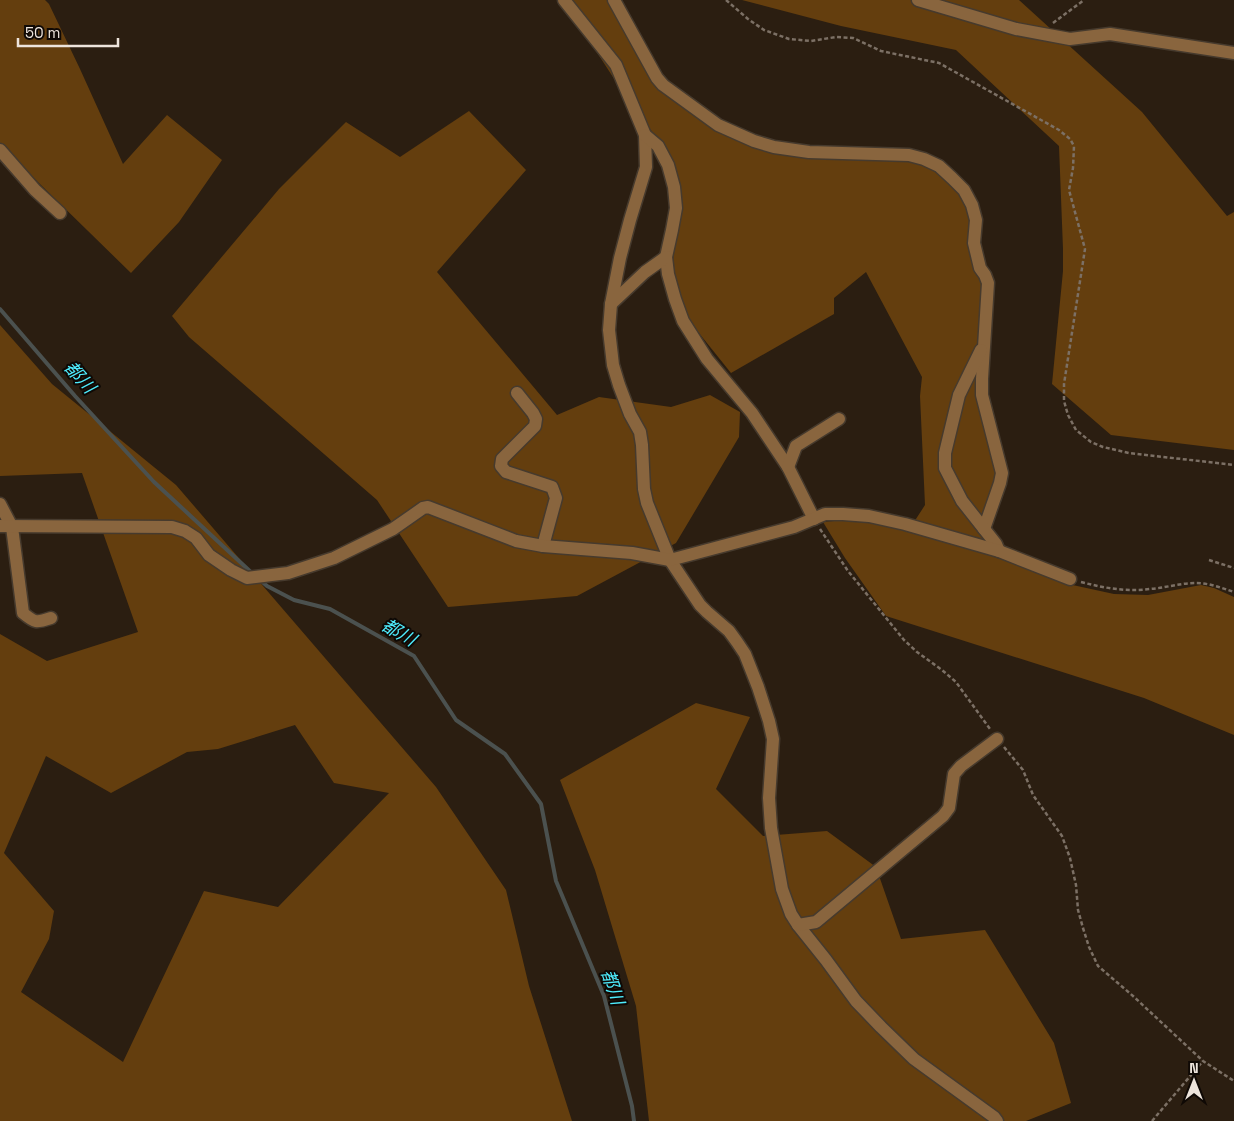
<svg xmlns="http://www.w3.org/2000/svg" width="1234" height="1121" font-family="'Space Grotesk','Noto Sans JP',sans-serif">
  <rect width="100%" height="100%" fill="#2b1e11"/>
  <g fill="#643e0e" fill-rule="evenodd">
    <polygon points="0,0 45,0 49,4 80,69 123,164 167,115 222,160 179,222 131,273 0,145"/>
    <polygon points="563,0 608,0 655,81 742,140 913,160 933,169 952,182 972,217 984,281 982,339 997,478 983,522 989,543 914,522 925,505 920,396 922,377 866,272 834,298 834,314 731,373 686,317 672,267 669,153 633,108"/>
    <polygon points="742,0 1019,0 1142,112 1227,216 1234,212 1234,450 1111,435 1052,384 1063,271 1063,249 1059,146 956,50 841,26"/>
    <polygon points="469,111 526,170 437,272 557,415 599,397 671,407 710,395 740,412 739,437 676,543 577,596 448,607 377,500 189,337 172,316 279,189 346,122 400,157"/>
    <path d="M0 325 52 384 176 485 436 787 506 890 529 986 572 1121H0V634L47 661 138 632 82 473 0 476ZM295 725 334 783 389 793 278 907 204 891 123 1062 21 992 49 939 54 911 4 853 46 756 111 793 187 752 218 749Z"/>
    <polygon points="856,519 879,522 972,547 1068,584 1114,594 1148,595 1201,585 1214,588 1234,597 1234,735 1144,698 886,616 845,558 823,522"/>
    <polygon points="696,703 750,717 716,789 763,836 827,831 876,867 901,939 985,930 1054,1043 1071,1103 1026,1121 649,1121 636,1006 595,870 560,780"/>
  </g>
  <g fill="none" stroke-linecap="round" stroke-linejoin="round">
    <g stroke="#4b514f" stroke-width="4">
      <polyline points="0,309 75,396 154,482 253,574"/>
      <polyline points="260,580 267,586 294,600 330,609 414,656 456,720 505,754 541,804 556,881 604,996 632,1106 634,1121"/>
    </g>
    <defs>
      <g id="minor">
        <polyline points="564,0 616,65 645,135 646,167 630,220 620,258 611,304 609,330 613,365 619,385 630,414 640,432 642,445 644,489 647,503 670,560 700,605 707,612 729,631 737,642 745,654 758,687 769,721 773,739 769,798 771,828 782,889 791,914 798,925 826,960 856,1001 881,1027 914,1059 994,1117 997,1121"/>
        <polyline points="614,0 657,78 663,85 718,125 754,141 774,147 809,152 909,155 924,159 939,166 952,178 964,190 972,205 976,220 974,243 980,268 985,275 988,283 982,379 982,395 1002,473 1000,483 984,529"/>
        <polyline points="918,0 1016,29 1070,39 1110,34 1234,53"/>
        <polyline points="645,135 658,146 668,165 674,187 676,208 672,230 666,257 668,274 675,299 683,321 707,359 752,413 788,467 814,519"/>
        <polyline points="0,150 35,190 60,213"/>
        <polyline points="611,304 645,272 666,257"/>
        <polyline points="981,350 959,395 945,453 945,468 962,501 996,544 999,551"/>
        <polyline points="517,393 533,413 536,419 535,426 502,459 501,466 506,472 552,487 556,498 543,546"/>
        <polyline points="788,467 796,446 839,419"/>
        <path d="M0 504 12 527 23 613C35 623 36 623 51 618"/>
        <polyline points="0,526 172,527 185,531 196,538 209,555 231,570 247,578 288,573 334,558 393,529 423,508 428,507 516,541 543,546 632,553 670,560 794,527 825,514 843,514 869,516 905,524 999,551 1070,579"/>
        <polyline points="798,925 816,922 943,816 949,808 954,774 961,766 997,739"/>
      </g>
    </defs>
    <use href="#minor" stroke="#463a2d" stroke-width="15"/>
    <g stroke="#7c7065" stroke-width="2.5" stroke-dasharray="4 2.5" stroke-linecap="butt">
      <polyline points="726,0 748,19 764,30 789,39 811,41 836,37 853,38 881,51 939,63 1059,130 1070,139 1074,146 1073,168 1069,190 1085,249 1064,384 1064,401 1068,415 1076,430 1091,442 1103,447 1129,453 1234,465"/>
      <polyline points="1053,23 1084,0"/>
      <polyline points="820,529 848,571 904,640 917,652 942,670 956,682 990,729"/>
      <polyline points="1209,560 1234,568"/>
      <path d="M1081 582C1104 588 1126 592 1150 589 1165 588 1180 583 1196 583 1209 583 1222 588 1234 592"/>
      <polyline points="1004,747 1023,770 1033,795 1062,836 1070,858 1076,885 1078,910 1083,928 1089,947 1098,966 1133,996 1203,1061 1234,1081"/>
      <polyline points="1152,1121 1203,1061"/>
    </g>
    <use href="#minor" stroke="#89653e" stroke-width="12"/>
  </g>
  <g text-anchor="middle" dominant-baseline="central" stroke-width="4" stroke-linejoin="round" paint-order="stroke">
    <g font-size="18" font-style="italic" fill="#4eecfd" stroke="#0f0905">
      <text transform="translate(80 377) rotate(48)">都川</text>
      <text transform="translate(399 632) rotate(30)">都川</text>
      <text transform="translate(613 987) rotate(71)">都川</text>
    </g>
  </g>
  <g transform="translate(1194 1081)" stroke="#0f0905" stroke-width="4" paint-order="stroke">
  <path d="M0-4L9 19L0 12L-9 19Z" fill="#ede4dc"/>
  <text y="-8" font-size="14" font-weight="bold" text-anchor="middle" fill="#ede4dc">N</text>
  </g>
  <path d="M18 38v8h100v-8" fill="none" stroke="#ede4dc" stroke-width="2.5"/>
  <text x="25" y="38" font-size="15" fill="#ede4dc" stroke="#0f0905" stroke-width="4" paint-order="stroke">50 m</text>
</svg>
